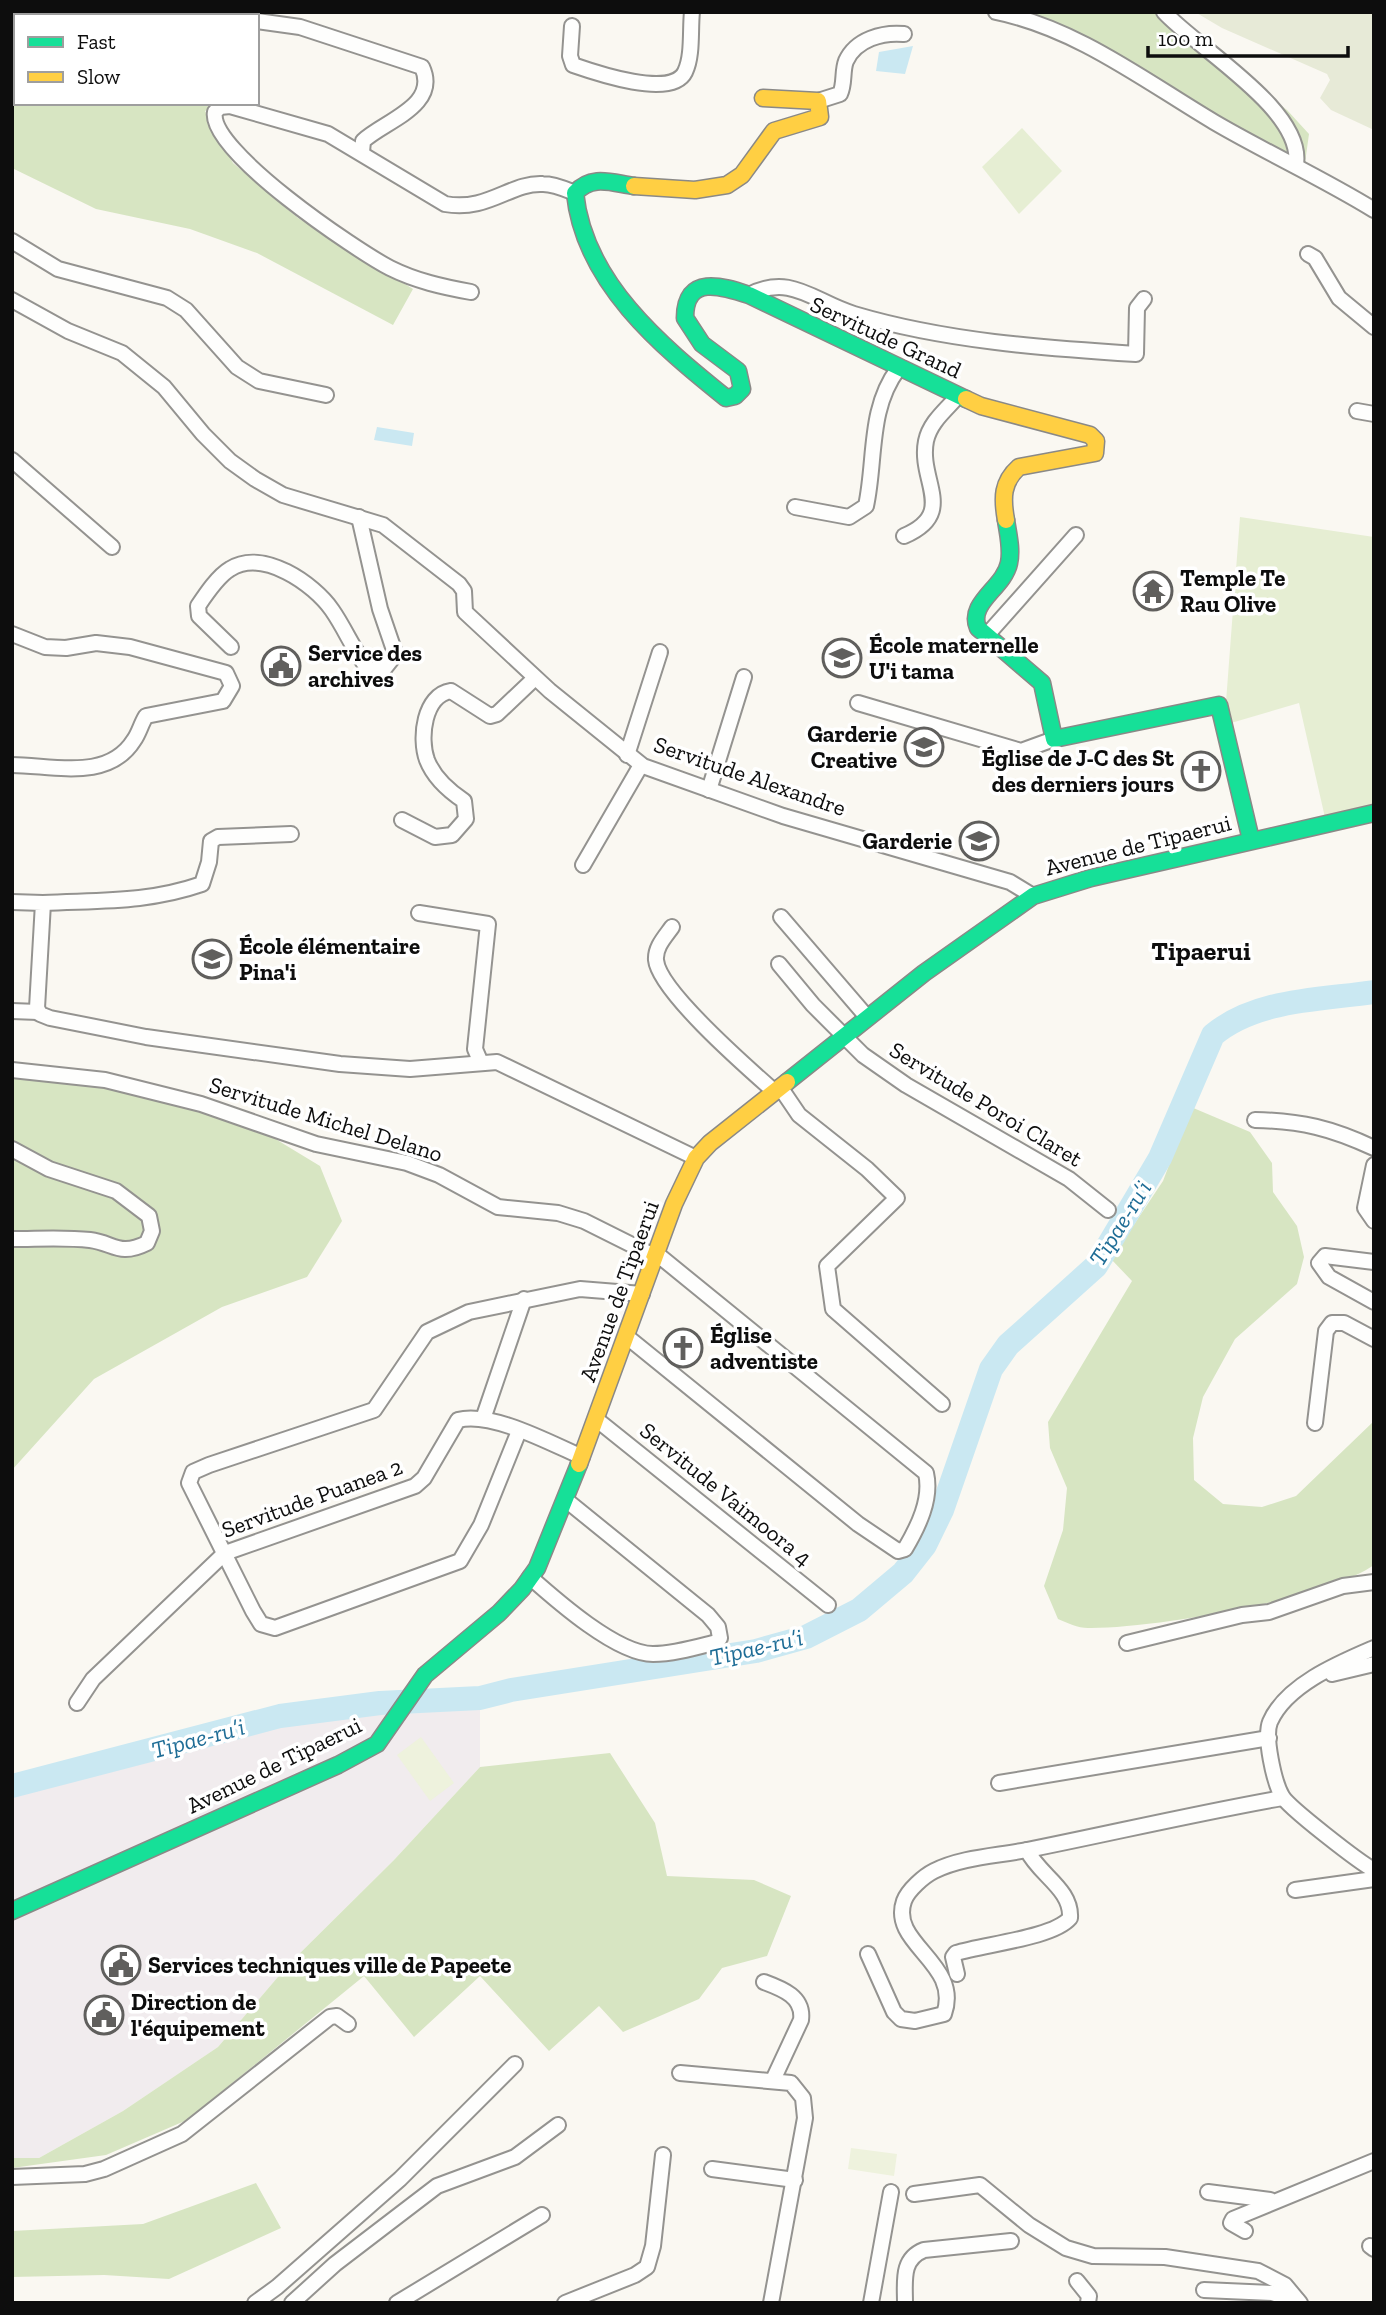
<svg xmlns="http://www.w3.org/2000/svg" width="1386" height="2315" font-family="'Zilla Slab',serif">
  <rect width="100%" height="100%" fill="#faf8f2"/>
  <polygon fill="#f1ecee" points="480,1698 480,1767 394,1860 289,1964 218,2047 123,2111 39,2158 12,2158 12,1773 42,1773 106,1764 280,1716 380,1703"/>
  <g fill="#e6eed3">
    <polygon points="1022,128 1062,171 1019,214 982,167"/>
    <polygon points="1240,517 1374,537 1374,811 1326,822 1299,703 1231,723 1226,702"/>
  </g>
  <g fill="#d7e5c2">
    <polygon points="12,12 75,12 72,16 16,16 16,54 12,54"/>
    <polygon points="94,12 199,12 200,16 90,16"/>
    <polygon points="993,12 1157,12 1287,110 1309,134 1304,170 1109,59"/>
    <polygon points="12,69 16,69 16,103 220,103 205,111 233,163 298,218 413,289 393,325 257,253 190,229 96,209 12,168"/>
    <polygon points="12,1067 231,1112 320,1166 342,1221 307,1277 222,1307 94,1379 12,1470"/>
    <path d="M1191 1107 1250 1132 1272 1163 1273 1192 1297 1226 1304 1257 1297 1284 1235 1339 1203 1397 1193 1438 1194 1480 1223 1504 1262 1507 1296 1496 1374 1421V1565C1324 1600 1151 1629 1088 1628 1078 1628 1067 1623 1058 1619L1044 1586 1063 1530 1067 1488 1050 1448 1048 1422 1132 1281 1111 1259 1163 1181Z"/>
    <polygon points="610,1753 655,1823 667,1876 754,1880 791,1896 767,1956 722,1968 699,1999 623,2032 599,2006 549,2051 480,1976 414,2037 364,1976 187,2120 106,2155 12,2168 12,2158 39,2158 123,2111 218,2047 289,1964 394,1860 480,1767"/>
    <polygon points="256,2183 281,2228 169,2279 104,2275 12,2277 12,2231 143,2224"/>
  </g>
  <polygon fill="#e7ead7" points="1195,12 1374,12 1374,130 1331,110 1320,98 1330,80 1327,74 1222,28"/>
  <g fill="#eef2dd">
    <polygon points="421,1737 454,1783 430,1801 397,1755"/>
    <polygon points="851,2148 897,2154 894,2176 848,2169"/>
  </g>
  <g fill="#cae8f2">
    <polygon points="913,46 905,74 876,71 879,52"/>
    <polygon points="377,427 414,433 412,446 374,440"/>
  </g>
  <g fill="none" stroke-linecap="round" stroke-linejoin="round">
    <path stroke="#cae8f2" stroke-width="24" d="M12 1786 280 1716 380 1703 480 1698 511 1690 756 1651 806 1637 859 1610 903 1573 925 1545 942 1510 991 1369 1008 1345 1096 1266 1160 1158 1213 1035C1256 999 1320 1000 1374 992"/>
    <defs>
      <g id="street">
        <polyline points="211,12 212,16"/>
        <path d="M996 12C1076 28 1145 81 1214 122 1267 153 1322 178 1374 210"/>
        <path d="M1164 12C1198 49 1304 110 1296 164"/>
        <polyline points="77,16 80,12"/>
        <path d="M257 21 300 27 422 67C440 106 384 121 363 141L362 152"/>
        <path d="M572 26 570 56 573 65C596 73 672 99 685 72 693 56 690 29 692 12"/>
        <polyline points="12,61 16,61"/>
        <path d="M818 101 840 94C845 84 842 71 846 61 856 39 883 32 904 34"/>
        <polyline points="12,241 58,269 167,298 186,310 237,367 259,381 326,395"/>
        <polyline points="1308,254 1315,258 1339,298 1374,327"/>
        <path d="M471 292C443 287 416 281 390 268 357 251 207 150 215 112L220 107 230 106 328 134 445 204C488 212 511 182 543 184 554 184 565 189 575 193"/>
        <path d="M749 295C791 273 814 302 854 314 945 341 1042 348 1136 354L1137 308 1144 299"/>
        <polyline points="12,300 68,331 122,353 164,387 203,434 230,461 255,479 283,495 383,525 459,584 464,591 465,612 550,691 643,766 783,816 1010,882 1033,896"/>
        <polyline points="1357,411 1374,414"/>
        <polyline points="12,460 112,547"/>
        <path d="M795 507 849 517 866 506C876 460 868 409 898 369"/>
        <path d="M904 536C958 513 918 481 926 441 930 422 946 410 958 396"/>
        <path d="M12 634 45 647 66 648 96 643 130 647 226 673 232 686 223 701 146 716C141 724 139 733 134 740 108 782 52 765 12 765"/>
        <polyline points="987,635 1076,535"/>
        <path d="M231 647 199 616 198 606C206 594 218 576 230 569 263 548 314 584 332 610 346 630 354 652 369 670L384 669 392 659 394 650 380 609 359 517"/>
        <polyline points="858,703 1021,751 1054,739"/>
        <polyline points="627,755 660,652"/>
        <polyline points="709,790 744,677"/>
        <path d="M402 820 435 837 452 835 466 819 464 801C449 791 434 778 427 760 419 738 424 695 451 691L490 716 497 714 535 678"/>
        <polyline points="583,865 641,765"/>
        <polyline points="12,902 43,903 37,1008 40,1014 50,1018 146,1037 340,1064 410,1069 497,1062 696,1158"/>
        <path d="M43 903C100 900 147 903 202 884L209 862 211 841 218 837 291 834"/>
        <polyline points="419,913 488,924 475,1049 481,1063"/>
        <polyline points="781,917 867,1017"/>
        <path d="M672 927C665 937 655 947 656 960 659 991 749 1069 775 1092"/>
        <polyline points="779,964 813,1005 863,1055 906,1085 1069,1179 1108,1210"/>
        <polyline points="12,1011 38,1012"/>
        <polyline points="12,1070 105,1080 201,1104 316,1144 407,1163 439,1175 498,1207 558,1213 584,1221 656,1257"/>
        <polyline points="780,1087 799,1115 867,1169 897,1198 827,1266 833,1309 942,1404"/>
        <path d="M1255 1120C1302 1121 1331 1128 1374 1148"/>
        <path d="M12 1149 49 1169 116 1191 149 1216 152 1231 147 1243C119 1257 114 1243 90 1240 64 1237 38 1239 12 1239"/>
        <polyline points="1374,1165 1365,1208 1374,1221"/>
        <polyline points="1374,1262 1325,1256 1319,1263 1329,1277 1374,1302"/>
        <path d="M626 1336 858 1524 898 1551 905 1549C918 1527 932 1499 926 1473L657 1254"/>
        <polyline points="483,1419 524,1299"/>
        <polyline points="596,1419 828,1605"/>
        <polyline points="1315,1423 1326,1331 1332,1323 1344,1323 1374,1339"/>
        <polyline points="519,1431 481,1525 460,1561 275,1628 261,1624 253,1611 189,1483 193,1472 209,1465 374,1410 427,1332 469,1312 580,1289 642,1294"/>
        <path d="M530 1577C557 1601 617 1654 653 1654 674 1654 697 1647 717 1642L720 1638 718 1627 708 1615 566 1500"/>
        <polyline points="1127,1643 1242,1615 1269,1612 1343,1586 1374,1582"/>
        <path d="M1374 1648C1339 1663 1286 1685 1270 1722 1264 1737 1274 1782 1282 1796 1288 1807 1360 1863 1374 1870"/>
        <polyline points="1332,1674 1374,1664"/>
        <path d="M77 1703 93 1679 225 1553 415 1486 424 1478 458 1420C491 1411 550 1443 582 1457"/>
        <polyline points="999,1783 1269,1738"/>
        <polyline points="1295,1890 1374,1879"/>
        <path d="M868 1954 894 2012 901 2019 915 2021 944 2014C962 1963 889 1944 904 1901 908 1890 924 1876 934 1871 962 1857 997 1856 1027 1850 1112 1833 1197 1813 1282 1798"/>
        <path d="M957 1974 953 1957 956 1953C985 1944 1053 1938 1070 1918 1072 1889 1039 1875 1027 1850"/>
        <path d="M764 1982C783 1989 804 1997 801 2020L773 2080"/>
        <polyline points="680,2073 791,2083 803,2098 805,2118 771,2303"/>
        <polyline points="712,2169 795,2180"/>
        <polyline points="12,2177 85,2174 104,2169 182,2134 330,2017 337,2016 348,2024"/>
        <polyline points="1208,2192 1270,2200"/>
        <polyline points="914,2194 980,2185 1029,2225 1066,2248 1093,2256 1165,2257 1258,2271 1285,2285 1300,2303"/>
        <polyline points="1245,2231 1231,2223 1233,2219 1374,2161"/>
        <polyline points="1370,2246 1374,2249"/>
        <polyline points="1077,2281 1089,2296 1088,2303"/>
        <polyline points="1204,2290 1272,2293 1298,2301"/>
        <polyline points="255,2303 277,2287 400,2179 515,2064"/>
        <polyline points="292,2303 335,2264 437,2186 515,2157 558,2125"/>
        <polyline points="397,2303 542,2215"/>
        <polyline points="565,2303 635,2275 647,2267 653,2246 663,2155"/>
        <polyline points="871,2303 891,2192"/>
        <path d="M905 2303C905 2281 901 2259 924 2250L1011 2241"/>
      </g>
      <g id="fast">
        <path d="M634 186C612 183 592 174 575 193 584 282 660 345 726 398L735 396 742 389 738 371 702 344 685 318C685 274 722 286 749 295L966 399"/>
        <path d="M1006 520C1008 534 1012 549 1009 563 1004 588 967 603 978 628L1042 683 1054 739 1219 705 1251 840"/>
        <polyline points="787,1082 924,973 1033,896 1091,878 1374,813"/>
        <polyline points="12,1911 338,1765 377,1744 425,1675 499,1613 522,1589 537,1568 579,1464"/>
      </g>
      <g id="slow">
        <polyline points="634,186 695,190 727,185 742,175 774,131 820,117 818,101 763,98"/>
        <path d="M966 399 981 406 1090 435 1096 441 1095 453 1019 467C1002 482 1002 498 1006 520"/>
        <polyline points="579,1464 674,1204 696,1158 710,1143 787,1082"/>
      </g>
    </defs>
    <use href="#street" stroke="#949390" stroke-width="18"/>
    <use href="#fast" stroke="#8a8987" stroke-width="19"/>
    <use href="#slow" stroke="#8a8987" stroke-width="19"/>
    <use href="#street" stroke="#fefefd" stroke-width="14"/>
    <use href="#fast" stroke="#16e098" stroke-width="16"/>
    <use href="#slow" stroke="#ffcf43" stroke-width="16"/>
  </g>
  <defs>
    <symbol id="temple-ring" viewBox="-11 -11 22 22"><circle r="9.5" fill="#fff" stroke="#605f5d" stroke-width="1.5"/><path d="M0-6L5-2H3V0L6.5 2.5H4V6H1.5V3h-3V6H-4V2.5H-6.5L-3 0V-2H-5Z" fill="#605f5d"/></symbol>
    <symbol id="school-ring" viewBox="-11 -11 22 22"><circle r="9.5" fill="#fff" stroke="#605f5d" stroke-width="1.5"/><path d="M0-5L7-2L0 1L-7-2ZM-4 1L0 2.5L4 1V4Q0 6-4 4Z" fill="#605f5d"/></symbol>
    <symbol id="civic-ring" viewBox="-11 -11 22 22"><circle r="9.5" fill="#fff" stroke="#605f5d" stroke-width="1.5"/><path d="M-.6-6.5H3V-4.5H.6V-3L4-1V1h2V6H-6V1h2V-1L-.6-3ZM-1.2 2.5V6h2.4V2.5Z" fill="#605f5d"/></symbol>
    <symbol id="church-ring" viewBox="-11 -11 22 22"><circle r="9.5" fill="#fff" stroke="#605f5d" stroke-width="1.5"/><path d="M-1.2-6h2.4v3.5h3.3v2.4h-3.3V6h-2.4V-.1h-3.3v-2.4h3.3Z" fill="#605f5d"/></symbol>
  </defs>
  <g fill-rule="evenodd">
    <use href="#temple-ring" x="1131" y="569" width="44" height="44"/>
    <use href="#school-ring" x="820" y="636" width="44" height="44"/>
    <use href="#civic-ring" x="259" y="644" width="44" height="44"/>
    <use href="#school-ring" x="902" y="725" width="44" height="44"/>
    <use href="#church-ring" x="1179" y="749" width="44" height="44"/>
    <use href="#school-ring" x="957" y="819" width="44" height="44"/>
    <use href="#school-ring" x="190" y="937" width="44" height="44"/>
    <use href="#church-ring" x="661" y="1326" width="44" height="44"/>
    <use href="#civic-ring" x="99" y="1943" width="44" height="44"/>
    <use href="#civic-ring" x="82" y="1993" width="44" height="44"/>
  </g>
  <g text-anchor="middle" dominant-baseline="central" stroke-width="7" stroke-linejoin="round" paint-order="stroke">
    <g font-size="23" fill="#0d0d0d" stroke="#fff">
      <text transform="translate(886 337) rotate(25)">Servitude Grand</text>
      <text transform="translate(750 776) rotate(19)">Servitude Alexandre</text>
      <text transform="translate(1138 845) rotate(-14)">Avenue de Tipaerui</text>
      <text transform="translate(986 1104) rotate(31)">Servitude Poroi Claret</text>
      <text transform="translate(326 1119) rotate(17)">Servitude Michel Delano</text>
      <text transform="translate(619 1291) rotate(-70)">Avenue de Tipaerui</text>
      <text transform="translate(726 1494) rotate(39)">Servitude Vaimoora 4</text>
      <text transform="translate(312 1498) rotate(-20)">Servitude Puanea 2</text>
      <text transform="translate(274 1765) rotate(-26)">Avenue de Tipaerui</text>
    </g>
    <g font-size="23" font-weight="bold" fill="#0d0d0d" stroke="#fff" text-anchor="start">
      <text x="1180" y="578">Temple Te<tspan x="1180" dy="26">Rau Olive</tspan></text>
      <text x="869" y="645">École maternelle<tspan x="869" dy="26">U'i tama</tspan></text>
      <text x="308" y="653">Service des<tspan x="308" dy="26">archives</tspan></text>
      <text x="897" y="734" text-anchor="end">Garderie<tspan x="897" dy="26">Creative</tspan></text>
      <text x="1174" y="758" text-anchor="end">Église de J-C des St<tspan x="1174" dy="26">des derniers jours</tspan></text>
      <text x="952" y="841" text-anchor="end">Garderie</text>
      <text x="239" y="946">École élémentaire<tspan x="239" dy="26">Pina'i</tspan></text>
      <text x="710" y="1335">Église<tspan x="710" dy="26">adventiste</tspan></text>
      <text x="148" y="1965">Services techniques ville de Papeete</text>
      <text x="131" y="2002">Direction de<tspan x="131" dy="26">l'équipement</tspan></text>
    </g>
    <g font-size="24" font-style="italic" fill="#1f6d96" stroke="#fff">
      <text transform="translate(1120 1223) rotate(-58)">Tipae-ru’i</text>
      <text transform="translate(756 1647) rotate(-13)">Tipae-ru’i</text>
      <text transform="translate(198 1738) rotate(-15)">Tipae-ru’i</text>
    </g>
    <g font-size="26" font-weight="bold" fill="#0d0d0d" stroke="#fff">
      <text x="1201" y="951">Tipaerui</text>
    </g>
  </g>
  <rect width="1386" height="2315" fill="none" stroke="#0d0d0d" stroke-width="28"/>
  <rect x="14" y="14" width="245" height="91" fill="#ffffff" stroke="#9e9e9e" stroke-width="2"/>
  <rect x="28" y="37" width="35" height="10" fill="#16e098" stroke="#9e9e9e" stroke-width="2"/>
  <text x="77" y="49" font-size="21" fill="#0d0d0d">Fast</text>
  <rect x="28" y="72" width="35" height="10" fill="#ffcf43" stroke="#9e9e9e" stroke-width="2"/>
  <text x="77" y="84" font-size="21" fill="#0d0d0d">Slow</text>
  <path d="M1148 46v10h200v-10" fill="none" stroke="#0d0d0d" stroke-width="3.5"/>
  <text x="1158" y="46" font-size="21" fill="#0d0d0d" stroke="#ffffff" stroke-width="5" paint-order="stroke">100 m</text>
</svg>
